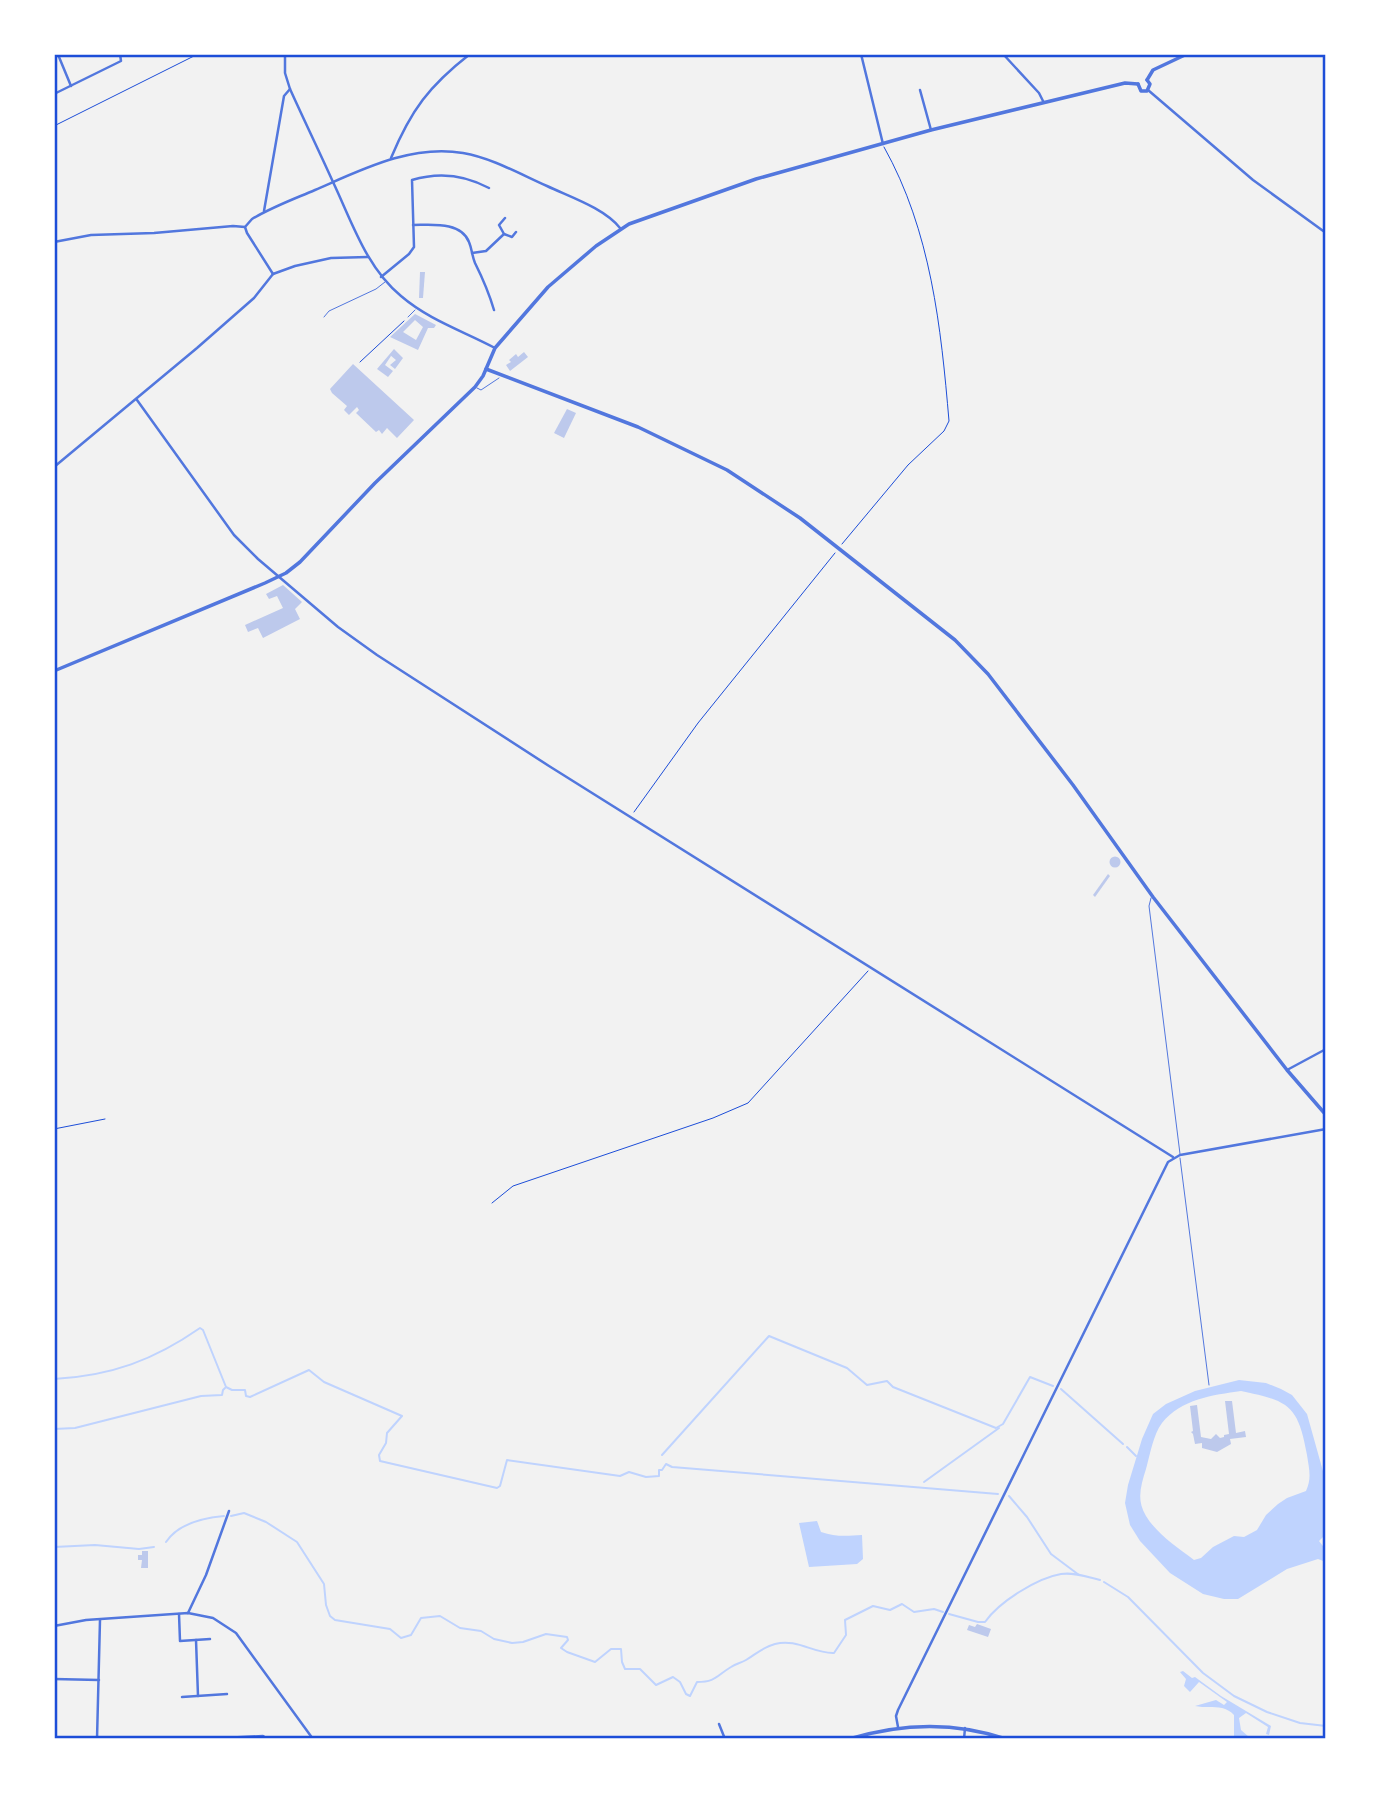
<svg xmlns="http://www.w3.org/2000/svg" width="1380" height="1793" font-family="Arial,sans-serif">
  <rect width="100%" height="100%" fill="#f2f2f2"/>
  <g fill="#bfd3fe" fill-rule="evenodd">
    <path d="M1239 1380 1266 1383 1281 1389 1292 1395 1307 1414 1326 1482V1534L1319 1541 1326 1550V1562L1318 1559 1287 1569 1238 1599H1224L1203 1594 1170 1573 1140 1541 1130 1525 1125 1503 1128 1485 1142 1439 1153 1414 1166 1404 1195 1391ZM1241 1391C1289 1401 1298 1405 1307 1455 1309 1469 1312 1478 1306 1491L1287 1498 1278 1504 1266 1515 1257 1530 1244 1537 1234 1536 1213 1547 1201 1558 1194 1560C1177 1547 1157 1534 1146 1516 1136 1500 1141 1485 1146 1469 1150 1455 1153 1435 1162 1423 1181 1399 1213 1395 1241 1391Z"/>
    <path d="M817 1521 821 1532C835 1537 847 1536 862 1535L863 1559 857 1564 809 1567 799 1523Z"/>
    <path d="M1183 1671 1192 1678 1195 1677 1221 1696 1271 1726 1269 1735 1266 1734 1268 1727 1246 1713 1239 1718 1241 1730 1249 1737 1262 1739H1234V1715C1223 1703 1209 1709 1195 1706L1216 1700 1224 1705 1227 1702 1199 1682 1190 1692 1184 1686 1186 1679 1180 1672Z"/>
  </g>
  <g fill="none" stroke-linecap="round" stroke-linejoin="round">
    <g stroke="#bfd3fe" stroke-width="2">
      <path d="M54 1379C111 1376 154 1360 200 1328L203 1330 226 1387 232 1390H245L246 1396 250 1397 309 1370 324 1382 402 1416 387 1433 386 1443 379 1455 380 1461 497 1488 500 1486 507 1460 620 1476 629 1472 646 1477 659 1476V1470H662L666 1464 672 1467 998 1494"/>
      <polyline points="1061,1389 1123,1444"/>
      <polyline points="54,1429 75,1428 201,1396 222,1395 223,1390 225,1388"/>
      <polyline points="1127,1447 1136,1456"/>
      <polyline points="662,1455 769,1336 847,1368 867,1385 887,1381 893,1387 996,1428 1003,1424 1030,1377 1053,1386"/>
      <polyline points="924,1482 999,1428"/>
      <polyline points="1009,1496 1027,1517 1051,1554 1079,1575"/>
      <path d="M231 1516 244 1513 266 1522 297 1542 324 1584 326 1605 330 1616 335 1620 390 1629 401 1638 411 1635 421 1618 440 1616 460 1628 481 1631 494 1639 512 1643 523 1642 546 1634 567 1637 568 1640 561 1648 567 1652 595 1662 611 1649H621L622 1662 625 1669H640L656 1685 673 1677 680 1682 686 1694 690 1696 697 1682C716 1682 716 1676 731 1667 735 1664 741 1663 746 1660 756 1654 763 1647 775 1644 797 1638 814 1654 834 1653L846 1635 845 1620 873 1606 890 1610 902 1604 914 1612 934 1609 943 1612"/>
      <path d="M166 1542C178 1524 202 1518 224 1516"/>
      <polyline points="54,1547 95,1545 139,1549 154,1547"/>
      <polyline points="1104,1582 1128,1597 1203,1673 1234,1696 1267,1712 1300,1723 1326,1726"/>
      <path d="M949 1614 978 1622H985C999 1602 1037 1578 1061 1574 1074 1572 1087 1577 1100 1580"/>
    </g>
  </g>
  <g fill="#bdc9ec" fill-rule="evenodd">
    <polygon points="420,272 425,272 423,298 419,298"/>
    <path d="M415 314 436 325 434 328H428L418 350 390 337ZM415 320 423 327 416 340 403 332Z"/>
    <polygon points="394,349 403,358 395,369 390,365 396,360 390,355 391,356 385,365 393,371 388,377 377,369"/>
    <polygon points="524,352 528,357 510,371 506,365 511,362 509,360 516,354 518,357"/>
    <polygon points="353,364 414,420 397,438 387,428 382,434 379,430 376,432 356,413 359,410 357,407 349,415 344,410 347,406 332,393 330,389"/>
    <polygon points="567,409 576,413 564,438 554,433"/>
    <polygon points="283,585 302,602 295,609 300,619 263,638 258,628 248,632 245,625 283,608 277,596 269,599 266,594"/>
    <circle cx="1115" cy="862" r="5.5"/>
    <polygon points="1108,874 1110,876 1095,897 1093,895"/>
    <polygon points="1225,1401 1232,1401 1236,1433 1245,1431 1246,1437 1230,1439 1231,1444 1217,1452 1202,1448 1202,1443 1195,1444 1193,1434 1191,1432 1193,1431 1190,1406 1197,1405 1201,1437 1211,1439 1216,1434 1220,1438 1224,1437 1224,1435 1229,1434"/>
    <polygon points="142,1551 148,1551 148,1568 141,1568 142,1560 138,1560 138,1555 142,1555"/>
    <polygon points="977,1624 991,1629 988,1637 967,1630 969,1625 975,1627"/>
  </g>
  <g fill="none" stroke-linecap="round" stroke-linejoin="round">
    <g stroke="#1d4ed8" stroke-width="1">
      <polyline points="54,126 198,54"/>
      <polyline points="360,362 404,321"/>
      <path d="M842 544 908 465 944 431 949 421C941 327 931 231 884 147"/>
      <polyline points="634,812 698,723 835,553"/>
      <polyline points="54,1129 105,1119"/>
      <polyline points="492,1203 513,1186 713,1118 748,1103 868,971"/>
    </g>
    <g stroke="#5277de" stroke-width="1">
      <polyline points="324,317 329,311 376,289 385,282"/>
      <polyline points="408,317 415,310"/>
      <polyline points="477,388 481,390 499,378"/>
      <polyline points="1151,898 1149,906 1180,1154"/>
      <polyline points="1180,1158 1209,1385"/>
    </g>
    <g stroke="#5277de" stroke-width="2.5">
      <path d="M285 54V73L290 89C304 120 319 151 333 182 352 222 366 267 401 296 429 320 463 331 495 348"/>
      <polyline points="861,54 883,144"/>
      <polyline points="1003,54 1039,93 1043,101"/>
      <polyline points="59,57 71,86"/>
      <polyline points="920,90 931,130"/>
      <polyline points="1148,90 1253,180 1326,233"/>
      <polyline points="54,94 121,61 120,54"/>
      <path d="M391 158C411 110 429 86 470 54"/>
      <polyline points="264,211 284,96 290,89"/>
      <polyline points="505,218 499,225 504,234 512,237 516,232"/>
      <path d="M413 225C431 225 461 221 469 242 472 249 472 256 475 263 483 279 489 293 494 310"/>
      <polyline points="54,242 91,235 154,233 233,226 245,227"/>
      <polyline points="472,253 486,251 504,234"/>
      <path d="M273 274 247 233 245 227 252 219C272 207 294 199 315 190 361 170 411 144 463 153 492 158 520 174 547 186 570 197 604 208 620 228"/>
      <polyline points="273,274 295,266 331,258 368,257"/>
      <path d="M381 277 409 254 414 247 412 180C438 172 465 175 489 188"/>
      <polyline points="137,400 234,535 258,559 338,627 377,655 549,766 1173,1157"/>
      <polyline points="54,467 197,348 254,298 273,274"/>
      <polyline points="1287,1070 1326,1049"/>
      <polyline points="188,1613 206,1575 229,1511"/>
      <polyline points="179,1614 180,1641 210,1639"/>
      <polyline points="54,1626 86,1620 188,1613 213,1618 236,1633 313,1739"/>
      <polyline points="196,1640 198,1696"/>
      <polyline points="54,1679 99,1680"/>
      <polyline points="182,1697 227,1694"/>
      <polyline points="719,1724 725,1739"/>
      <polyline points="898,1727 896,1716 898,1710 1168,1162 1180,1155 1326,1129"/>
      <polyline points="97,1739 100,1620"/>
      <polyline points="205,1739 263,1736 268,1739"/>
      <polyline points="964,1739 965,1728"/>
    </g>
    <g stroke="#5277de" stroke-width="3.5">
      <polyline points="1147,80 1153,70 1187,54"/>
      <polyline points="1138,84 1141,91 1147,91 1150,84 1147,80"/>
      <polyline points="486,369 638,427 727,470 800,518 955,640 988,674 1073,785 1153,897 1287,1070 1326,1115"/>
      <polyline points="54,671 265,583 286,573 300,562 375,483 475,387 483,376 495,348 548,287 596,246 629,224 756,179 931,130 1125,83 1138,84"/>
      <path d="M849 1739C902 1723 953 1721 1006 1739"/>
    </g>
  </g>
  <rect width="1380" height="1793" fill="none" stroke="#ffffff" stroke-width="112"/>
  <rect x="56" y="56" width="1268" height="1681" fill="none" stroke="#1d4ed8" stroke-width="2.5"/>
</svg>
